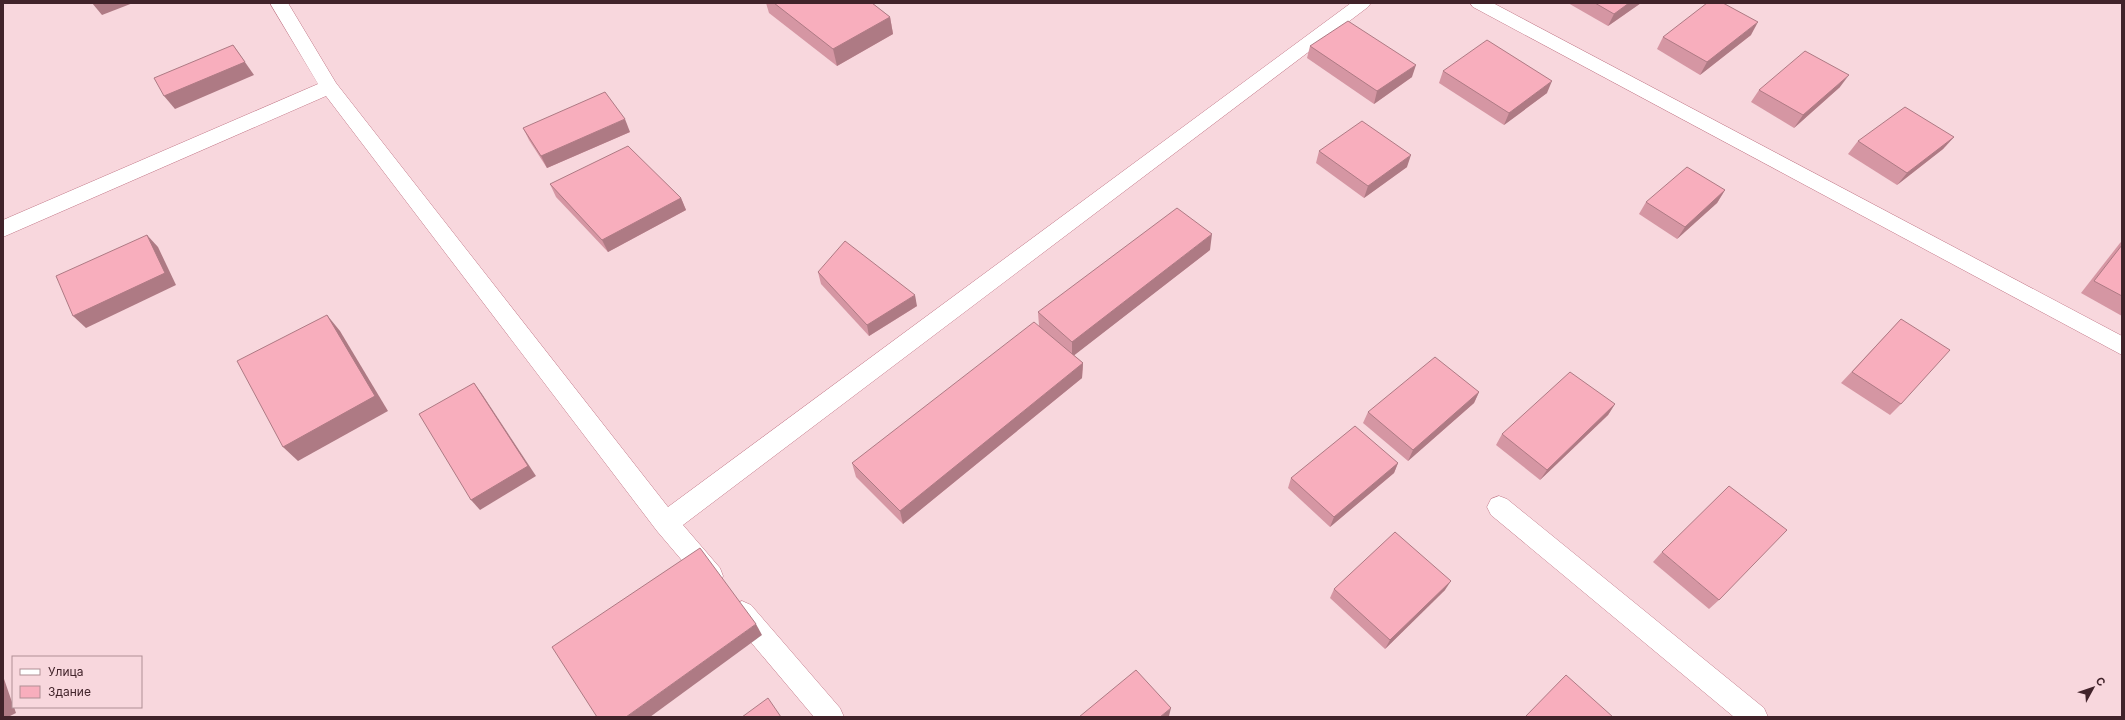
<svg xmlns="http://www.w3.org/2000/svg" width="2125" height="720" font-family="Inter,sans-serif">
  <rect width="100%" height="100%" fill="#f8d7dd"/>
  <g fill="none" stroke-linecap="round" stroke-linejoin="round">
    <defs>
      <g id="street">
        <polygon points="270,3 288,3 336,83 668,507 1351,3 1371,3 1368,7 683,525 720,568 723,576 720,584 711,587 702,584 657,531 326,96 3,237 3,220 318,84"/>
        <polygon points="1470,3 1493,3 2122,336 2122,355 1473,7"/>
        <polygon points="1499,496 1507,499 1764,708 1768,717 1734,717 1491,515 1487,507 1491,499"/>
        <polygon points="742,601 751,605 840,708 844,717 814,717 733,621 729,613 733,605"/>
      </g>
    </defs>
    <use href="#street" stroke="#c17787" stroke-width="1"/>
    <use href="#street" fill="#fff" fill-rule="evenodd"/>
  </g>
  <g fill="#d596a3">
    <polygon points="766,3 872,3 890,17 893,34 837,66 769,13"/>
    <polygon points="1568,3 1641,3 1608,26"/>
    <polygon points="1751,35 1700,75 1657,49 1663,37"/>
    <polygon points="1310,46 1412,77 1374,104 1307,58"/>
    <polygon points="1443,71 1547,93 1504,125 1439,83"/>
    <polygon points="1840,87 1794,128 1751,102 1759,90"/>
    <polygon points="523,128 630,132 547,168 529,140"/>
    <polygon points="1954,137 1943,149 1897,185 1848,154 1858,141"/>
    <polygon points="1319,151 1407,167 1364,198 1316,163"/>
    <polygon points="550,184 681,198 686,210 608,252 556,197"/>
    <polygon points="1725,190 1717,203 1677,239 1639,214 1646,202"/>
    <polygon points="2122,241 2122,316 2081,293 2120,243"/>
    <polygon points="1210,250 1074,355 1083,363 1082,378 903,524 856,477 852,463 1039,326 1038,312"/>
    <polygon points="818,272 917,306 869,336 821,284"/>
    <polygon points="1901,319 1901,404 1890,415 1841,383"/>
    <polygon points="1479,392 1474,403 1408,461 1363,423 1368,412"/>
    <polygon points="1615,404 1608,415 1540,480 1496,445 1502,434"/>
    <polygon points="1398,463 1394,473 1330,527 1288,488 1291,478"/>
    <polygon points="1662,552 1719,600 1709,609 1653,562"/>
    <polygon points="1334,589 1445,590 1385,649 1330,598"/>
  </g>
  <g fill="#ae7a84">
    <polygon points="92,3 133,3 102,15"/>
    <polygon points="1629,3 1641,3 1608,26 1614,14"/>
    <polygon points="890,17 893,34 837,66 833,49"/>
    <polygon points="1758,22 1751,35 1700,75 1707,62"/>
    <polygon points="233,45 254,75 175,109 164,96"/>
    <polygon points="1416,65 1412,77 1374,104 1377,91"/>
    <polygon points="1849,75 1840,87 1794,128 1803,115"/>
    <polygon points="1552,81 1547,93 1504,125 1509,113"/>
    <polygon points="625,119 630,132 547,168 541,156"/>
    <polygon points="1954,137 1943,149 1897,185 1907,173"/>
    <polygon points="1411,155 1407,167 1364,198 1368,186"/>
    <polygon points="1725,190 1717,203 1677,239 1685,227"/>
    <polygon points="681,198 686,210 608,252 602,240"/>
    <polygon points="1212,234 1210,250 1072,357 1072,342"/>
    <polygon points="147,235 158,247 176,285 86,328 73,316"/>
    <polygon points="915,295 917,306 869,336 867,325"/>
    <polygon points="327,315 340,331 388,411 298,461 283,447"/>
    <polygon points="1083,363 1082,378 903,524 900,511"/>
    <polygon points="474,383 482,394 536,476 480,510 471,500"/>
    <polygon points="1479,392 1474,403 1408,461 1413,450"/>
    <polygon points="1615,404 1608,415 1540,480 1547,470"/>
    <polygon points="1398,463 1394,473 1330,527 1334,517"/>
    <polygon points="1451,581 1445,590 1385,649 1390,640"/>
    <polygon points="756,624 762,635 650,717 626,717"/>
    <polygon points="3,676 13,705 13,707 14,707 16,713 8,717 3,717"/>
    <polygon points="1171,708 1169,716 1168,717 1160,717"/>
  </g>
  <g fill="#f8aebd" stroke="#ae7a84">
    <polygon points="774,3 872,3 890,17 833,49"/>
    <polygon points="1595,3 1629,3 1614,14"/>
    <polygon points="1707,3 1723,3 1758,22 1707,62 1663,37"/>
    <polygon points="1348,21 1416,65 1377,91 1310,46"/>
    <polygon points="1487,40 1552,81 1509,113 1443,71"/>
    <polygon points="233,45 245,62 164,96 154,78"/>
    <polygon points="1805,51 1849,75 1803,115 1759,90"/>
    <polygon points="605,92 625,119 541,156 523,128"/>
    <polygon points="1905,107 1954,137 1907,173 1858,141"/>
    <polygon points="1362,121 1411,155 1368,186 1319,151"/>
    <polygon points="628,146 681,198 602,240 550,184"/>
    <polygon points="1687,167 1725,190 1685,227 1646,202"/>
    <polygon points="1177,208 1212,234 1072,342 1038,312"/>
    <polygon points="147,235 165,273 73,316 56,276"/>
    <polygon points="845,241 915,295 867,325 818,272"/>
    <polygon points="2122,245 2122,296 2094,281"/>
    <polygon points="327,315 375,396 283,447 237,361"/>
    <polygon points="1901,319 1950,350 1901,404 1852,372"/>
    <polygon points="1034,322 1083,363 900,511 852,463"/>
    <polygon points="1435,357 1479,392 1413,450 1368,412"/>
    <polygon points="1570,372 1615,404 1547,470 1502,434"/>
    <polygon points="474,383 528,466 471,500 419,414"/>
    <polygon points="1355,426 1398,463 1334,517 1291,478"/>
    <polygon points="1729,486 1787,530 1719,600 1662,552"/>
    <polygon points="1395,532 1451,581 1390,640 1334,589"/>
    <polygon points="700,548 756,624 626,717 597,717 552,647"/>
    <polygon points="1136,670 1171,708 1160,717 1079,717"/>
    <polygon points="1566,675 1613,717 1525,717"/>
    <polygon points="768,698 781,717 742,717"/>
  </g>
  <rect width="2125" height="720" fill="none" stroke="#41232a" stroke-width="8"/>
  <rect x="12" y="656" width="130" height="52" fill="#f8d7dd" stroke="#af8f95"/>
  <rect x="20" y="669" width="20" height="6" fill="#ffffff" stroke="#af8f95"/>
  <text x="48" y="676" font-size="12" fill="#41232a">Улица</text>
  <rect x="20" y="686" width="20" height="12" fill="#f8aebd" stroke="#af8f95"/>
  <text x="48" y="696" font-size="12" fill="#41232a">Здание</text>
  <g transform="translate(2093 688) rotate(50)" stroke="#f8d7dd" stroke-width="3" paint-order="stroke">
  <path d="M0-3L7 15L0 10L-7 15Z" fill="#41232a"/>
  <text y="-6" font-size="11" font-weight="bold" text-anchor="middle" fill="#41232a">С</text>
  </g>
</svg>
